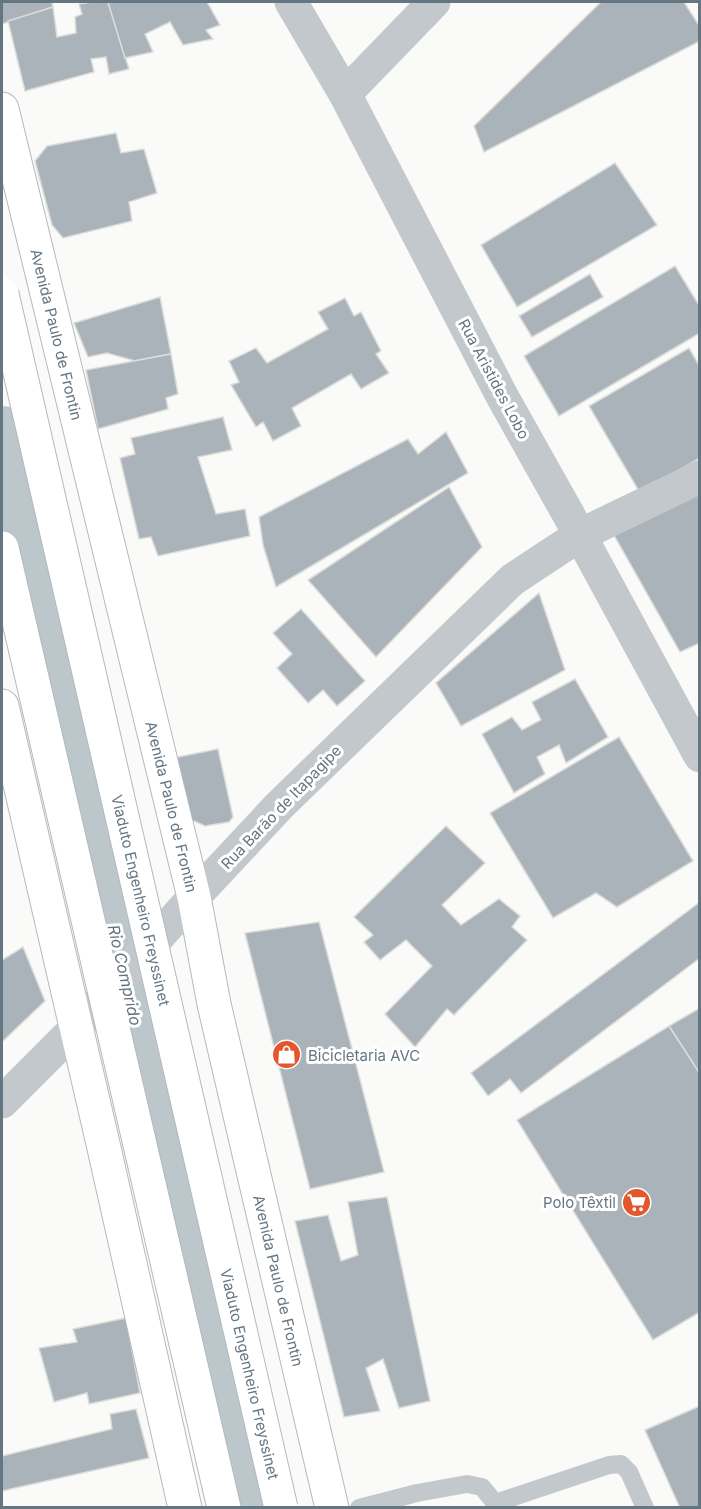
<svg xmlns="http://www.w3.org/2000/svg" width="701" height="1509" font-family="Inter,sans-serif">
  <rect width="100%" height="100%" fill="#fafaf8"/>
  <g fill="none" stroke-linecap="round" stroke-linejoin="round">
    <polyline stroke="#bbc7cb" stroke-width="72" points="2,442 249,1508"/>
  </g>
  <g fill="#aab3b9" stroke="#dcdcda" stroke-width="1.5">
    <polygon points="2,2 52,2 53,7 2,24"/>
    <polygon points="92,2 108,2 129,69 109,74 106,57 91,59 94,72 25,91 8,21 53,7 57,37 76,33 75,17 82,14 79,4"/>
    <polygon points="108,2 207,2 220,25 206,30 213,39 183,45 170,22 145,34 153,52 125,58"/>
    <polygon points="601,2 684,2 700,27 700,41 484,152 474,126"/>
    <polygon points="116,133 121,153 144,149 157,193 129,202 132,221 63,238 52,225 35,161 47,146"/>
    <polygon points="615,163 657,225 517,307 481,245"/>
    <polygon points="675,266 700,307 700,333 559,416 524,356"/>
    <polygon points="590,274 603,297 532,337 519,316"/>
    <polygon points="160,297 171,354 135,361 107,353 88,357 74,323"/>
    <polygon points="345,298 354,316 361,312 381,351 376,354 389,373 361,389 351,374 292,408 301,426 273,441 263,422 256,427 231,385 239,382 229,361 256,348 267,363 328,329 318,312"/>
    <polygon points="689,348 700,367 700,458 640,493 589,406"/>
    <polygon points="171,354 178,394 166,398 168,409 98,429 86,370"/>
    <polygon points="223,417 232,450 198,457 216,514 245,509 250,536 158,556 151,537 139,539 120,458 135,454 131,438"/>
    <polygon points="446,432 468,473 276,587 263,545 259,517 408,439 418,454"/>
    <polygon points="449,487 482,547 376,657 308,580"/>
    <polygon points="700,493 700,643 680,652 614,535"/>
    <polygon points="539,593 565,670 461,726 436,683"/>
    <polygon points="301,609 365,681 337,706 323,690 308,703 277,668 292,654 273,633"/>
    <polygon points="575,679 608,737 566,763 559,745 537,757 545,774 514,793 482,734 512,717 522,730 541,720 532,702"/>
    <polygon points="619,737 693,861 617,907 596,893 553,918 490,813"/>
    <polygon points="218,749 233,817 229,822 205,826 185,817 168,759"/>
    <polygon points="446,826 485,863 442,905 461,925 499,899 520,916 512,927 527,940 454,1015 447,1009 415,1047 385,1014 432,966 406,940 380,960 364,942 373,935 354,917"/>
    <polygon points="700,902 700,958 521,1093 510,1079 488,1096 471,1073"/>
    <polygon points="319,922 384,1172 310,1189 245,933"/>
    <polygon points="23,947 45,1001 3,1041 2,1039 2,960"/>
    <polygon points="700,1008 700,1074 669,1026"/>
    <polygon points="669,1026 700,1074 700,1312 653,1340 517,1120"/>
    <polygon points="387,1197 430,1401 399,1408 383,1359 366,1368 380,1411 344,1417 295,1221 328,1215 341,1261 358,1255 348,1202"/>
    <polygon points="126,1318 140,1393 89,1404 87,1393 54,1402 39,1348 77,1342 73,1329"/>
    <polygon points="700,1406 700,1508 680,1508 645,1430"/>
    <polygon points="136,1409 149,1458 2,1491 2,1456 112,1429 110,1414"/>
  </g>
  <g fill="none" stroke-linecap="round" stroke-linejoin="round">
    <defs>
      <g id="secondary">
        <path id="s1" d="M2 109 194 897 214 1004 332 1508"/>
        <polyline points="2,706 104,1148 185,1508"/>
      </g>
    </defs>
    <use href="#secondary" stroke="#b3babf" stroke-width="35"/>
    <g stroke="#c3c8cc" stroke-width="18">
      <polyline points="495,1503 609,1465 621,1464 629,1472 645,1508"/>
      <polyline points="359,1508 417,1493 467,1484 482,1487 495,1503 496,1508"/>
    </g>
    <g stroke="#c3c8cc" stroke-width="33">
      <polyline points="291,2 345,94 502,396 580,535 700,756"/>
      <polyline points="345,94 434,2"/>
      <polyline points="194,897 279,806 512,580 580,535 700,477"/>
    </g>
    <polyline stroke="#c3c8cc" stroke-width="33" points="2,1102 79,1025 194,897"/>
    <use href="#secondary" stroke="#fff" stroke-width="33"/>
    <defs>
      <g id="motorway-bridge">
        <path id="s2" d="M2 294 281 1508"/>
        <polyline points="2,548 224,1508"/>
      </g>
    </defs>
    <use href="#motorway-bridge" stroke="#b4b9bd" stroke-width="35" stroke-linecap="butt"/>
    <use href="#motorway-bridge" stroke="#fff" stroke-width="33"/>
  </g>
  <defs>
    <symbol id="shop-disc" viewBox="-11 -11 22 22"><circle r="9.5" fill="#e4572e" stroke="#fff"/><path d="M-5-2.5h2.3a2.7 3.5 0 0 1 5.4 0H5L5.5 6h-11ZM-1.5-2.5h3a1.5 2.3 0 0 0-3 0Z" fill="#fff"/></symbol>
    <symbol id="supermarket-disc" viewBox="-11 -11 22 22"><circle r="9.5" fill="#e4572e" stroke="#fff"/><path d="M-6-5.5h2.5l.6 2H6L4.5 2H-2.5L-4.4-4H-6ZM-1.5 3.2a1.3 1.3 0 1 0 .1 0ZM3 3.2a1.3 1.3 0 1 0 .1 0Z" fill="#fff"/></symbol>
  </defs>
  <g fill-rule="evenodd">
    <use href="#shop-disc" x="270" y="1038" width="33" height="33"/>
    <use href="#supermarket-disc" x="620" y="1186" width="33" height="33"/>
  </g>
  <g text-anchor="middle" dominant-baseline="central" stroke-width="6" stroke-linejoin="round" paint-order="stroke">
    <g font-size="15" fill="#657683" stroke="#fff">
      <text stroke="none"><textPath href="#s1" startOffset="232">Avenida Paulo de Frontin</textPath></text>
      <text transform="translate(494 379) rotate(62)">Rua Aristides Lobo</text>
      <text stroke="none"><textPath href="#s1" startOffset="718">Avenida Paulo de Frontin</textPath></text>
      <text transform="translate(281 807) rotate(-46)">Rua Barão de Itapagipe</text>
      <text stroke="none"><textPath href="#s2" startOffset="622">Viaduto Engenheiro Freyssinet</textPath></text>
      <text stroke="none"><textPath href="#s1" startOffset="1204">Avenida Paulo de Frontin</textPath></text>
      <text stroke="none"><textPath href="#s2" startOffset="1108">Viaduto Engenheiro Freyssinet</textPath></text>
    </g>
    <g font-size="15" fill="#657683" stroke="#fff" text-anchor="start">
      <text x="308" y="1055">Bicicletaria AVC</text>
      <text x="616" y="1202" text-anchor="end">Polo Têxtil</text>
    </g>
    <g font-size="16" font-style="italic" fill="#60757c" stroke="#fff">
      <text transform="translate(125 975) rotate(77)">Rio Comprido</text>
    </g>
  </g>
  <rect width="701" height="1509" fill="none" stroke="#657683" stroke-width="6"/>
</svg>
